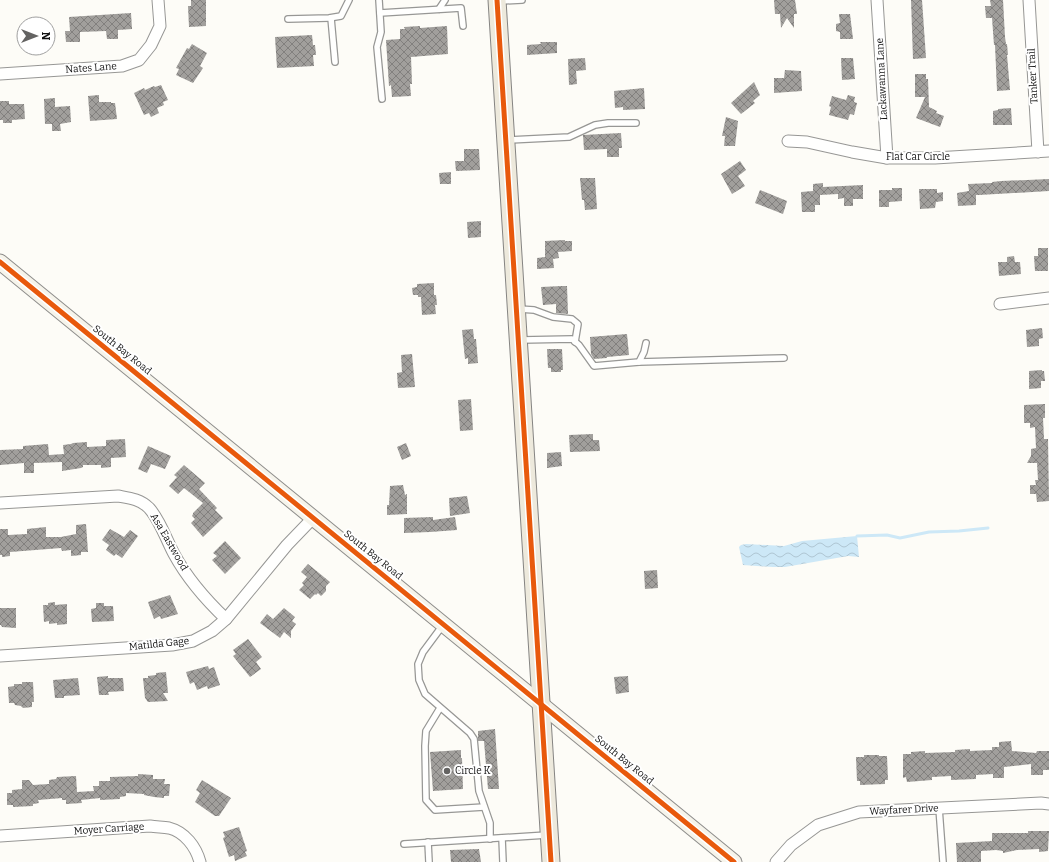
<svg xmlns="http://www.w3.org/2000/svg" width="1049" height="862" font-family="Bitter,serif">
  <defs>
    <pattern id="water-waves" width="16" height="10" patternUnits="userSpaceOnUse"><rect width="16" height="10" fill="#cde8f7"/><path d="M0 5q4-4 8 0t8 0" fill="none" stroke="#afc6d3"/></pattern>
    <pattern id="building-cross-hatch" width="8" height="8" patternUnits="userSpaceOnUse"><rect width="8" height="8" fill="#a19f9c"/><path d="M0 0l8 8M0 8l8-8" fill="none" stroke="#82807e"/></pattern>
  </defs>
  <rect width="100%" height="100%" fill="#fdfcf7"/>
  <polygon fill="url(#water-waves)" points="857,536 859,557 848,556 785,567 773,567 743,565 739,547 741,545 746,544 784,546 802,541"/>
  <g fill="none" stroke-linecap="round" stroke-linejoin="round">
    <polyline stroke="#cde8f7" stroke-width="3" points="857,536 887,535 900,538 929,532 959,531 988,528"/>
  </g>
  <g fill="url(#building-cross-hatch)">
    <polygon points="191,0 206,0 206,26 189,27 188,6 191,6"/>
    <polygon points="774,0 795,0 797,14 794,14 794,28 787,18 781,28 780,14 775,14"/>
    <polygon points="911,0 922,0 926,58 913,59"/>
    <polygon points="990,0 1003,0 1005,37 1006,44 1007,44 1008,55 1007,55 1010,90 997,91 995,45 994,45 992,18 986,18 985,6 991,6"/>
    <polygon points="131,13 132,29 118,30 118,39 107,39 106,31 80,32 80,42 66,42 65,31 70,31 69,17"/>
    <polygon points="839,14 850,14 853,39 840,39 840,32 836,31 836,24 840,23"/>
    <polygon points="420,26 420,28 447,26 448,54 411,57 412,84 410,84 411,96 392,97 391,85 389,86 386,40 400,39 400,29 405,29 404,27"/>
    <polygon points="312,35 313,45 315,45 316,55 313,55 314,66 277,68 275,37"/>
    <polygon points="540,42 557,42 557,53 527,55 527,45 541,44"/>
    <polygon points="192,44 207,53 200,66 203,68 193,83 176,75 179,69 176,68 187,48 189,49"/>
    <polygon points="585,58 586,70 576,71 577,84 569,85 568,59"/>
    <polygon points="841,58 853,58 855,79 842,80"/>
    <polygon points="785,70 801,71 802,91 774,93 774,78 784,78"/>
    <polygon points="915,74 926,74 926,79 928,79 929,107 937,111 936,113 944,116 940,127 916,118 925,97 915,97"/>
    <polygon points="754,82 760,95 753,101 755,103 741,114 731,103"/>
    <polygon points="161,85 168,100 163,102 164,105 157,108 159,113 151,117 149,113 144,115 134,93 144,88 145,90 154,86 155,87"/>
    <polygon points="644,88 645,109 623,110 623,107 615,108 614,91"/>
    <polygon points="99,95 99,102 111,102 111,103 115,103 117,119 90,121 88,96"/>
    <polygon points="848,95 855,97 854,102 857,103 854,115 850,114 848,120 829,115 831,107 829,106 832,96 846,100"/>
    <polygon points="55,98 55,107 70,106 71,122 60,124 61,131 52,131 52,124 45,124 44,99"/>
    <polygon points="0,101 9,101 9,104 24,104 25,119 12,120 12,123 3,123 3,120 0,120"/>
    <polygon points="1011,108 1012,125 993,125 993,111 998,110 998,109"/>
    <polygon points="726,117 738,121 735,146 724,146 725,136 722,136"/>
    <polygon points="621,133 622,148 619,148 619,157 607,157 607,149 584,150 583,135"/>
    <polygon points="464,149 479,149 480,170 456,171 455,161 464,161"/>
    <polygon points="740,161 746,170 738,176 745,186 732,194 721,174"/>
    <polygon points="451,172 451,184 440,184 439,173"/>
    <polygon points="580,178 595,178 597,209 585,210 584,200 582,200"/>
    <polygon points="1049,179 1049,191 979,195 976,195 976,205 958,206 957,193 969,191 968,184 992,183 992,182 1001,181"/>
    <polygon points="823,183 823,187 863,185 863,199 853,199 853,206 844,206 844,198 838,199 838,194 820,195 820,205 815,205 815,212 802,212 801,192 813,191 813,184"/>
    <polygon points="892,188 902,188 902,201 889,202 889,207 879,207 879,190 892,190"/>
    <polygon points="919,189 937,189 937,193 943,192 943,201 936,202 935,208 920,209"/>
    <polygon points="760,190 787,201 783,214 755,203"/>
    <polygon points="481,221 481,237 468,238 467,222"/>
    <polygon points="565,240 565,241 572,241 572,251 558,252 559,258 553,259 554,268 537,269 537,258 545,257 545,241"/>
    <polygon points="1038,248 1048,248 1048,271 1035,271 1034,256 1038,256"/>
    <polygon points="1014,256 1015,262 1020,262 1021,274 999,276 998,262 1007,262 1007,257"/>
    <polygon points="434,283 434,295 436,295 437,305 435,305 436,314 422,315 421,297 418,297 418,295 413,295 412,288 417,287 417,284"/>
    <polygon points="562,286 567,286 568,314 556,313 556,304 543,305 541,287"/>
    <polygon points="1042,328 1043,338 1039,339 1039,346 1027,347 1026,330"/>
    <polygon points="473,329 474,339 476,339 478,363 468,364 468,358 465,359 462,330"/>
    <polygon points="627,334 629,355 607,357 607,358 594,359 591,354 590,337"/>
    <polygon points="547,349 562,349 563,370 561,370 561,372 551,372 551,368 548,368"/>
    <polygon points="412,354 415,387 398,388 397,373 402,372 401,355"/>
    <polygon points="1042,370 1042,371 1044,371 1045,381 1041,381 1041,388 1029,389 1029,371"/>
    <polygon points="471,399 473,430 460,431 458,400"/>
    <polygon points="1045,404 1045,418 1043,418 1044,439 1048,439 1049,501 1037,502 1036,494 1030,494 1030,485 1036,485 1035,480 1038,480 1037,463 1027,463 1031,456 1031,449 1036,448 1035,427 1030,428 1030,423 1024,423 1024,405"/>
    <polygon points="593,434 593,440 599,440 600,451 570,452 569,435"/>
    <polygon points="125,439 126,457 111,458 111,467 101,468 101,465 83,465 83,467 81,468 62,471 62,462 34,463 34,473 24,473 24,463 0,465 0,450 23,449 23,446 48,444 49,455 64,454 63,445 71,444 73,443 87,442 87,447 106,446 106,440"/>
    <polygon points="406,443 411,456 402,460 397,447"/>
    <polygon points="148,446 171,456 165,469 151,464 147,473 138,469"/>
    <polygon points="561,452 562,466 547,468 547,453"/>
    <polygon points="184,465 205,483 199,489 217,508 215,510 223,518 203,537 191,523 195,519 192,516 193,514 193,513 203,503 184,488 178,494 169,486 177,477 174,475"/>
    <polygon points="403,485 405,495 407,494 407,514 387,515 387,505 389,505 390,486"/>
    <polygon points="467,496 470,513 450,516 449,498"/>
    <polygon points="433,517 433,520 455,517 457,530 430,532 404,533 404,518"/>
    <polygon points="86,524 88,552 81,552 81,555 71,556 71,550 62,551 61,548 10,552 10,556 2,557 2,555 0,555 0,529 8,529 8,535 27,534 27,529 46,527 46,537 61,537 76,534 76,525"/>
    <polygon points="110,529 124,537 130,530 138,536 122,558 116,554 114,556 106,550 109,545 102,540"/>
    <polygon points="225,541 241,558 225,574 212,560 217,556 213,553"/>
    <polygon points="308,564 330,582 326,586 326,591 321,596 318,593 316,595 315,594 310,599 299,590 304,585 302,583 307,577 301,572"/>
    <polygon points="657,570 658,588 645,589 644,571"/>
    <polygon points="170,595 178,614 161,619 160,616 154,619 148,602"/>
    <polygon points="55,602 55,605 67,604 67,624 57,625 57,623 49,624 49,621 44,622 43,605 48,605 48,603"/>
    <polygon points="96,603 104,603 104,606 113,606 114,621 92,622 91,609 96,608"/>
    <polygon points="0,608 16,608 16,628 2,627 1,625 0,625"/>
    <polygon points="284,608 295,617 292,621 296,624 291,631 291,638 284,632 280,638 260,623 267,614 273,619"/>
    <polygon points="248,639 262,657 256,662 261,669 250,677 233,656 236,654 233,650"/>
    <polygon points="208,666 209,669 214,667 220,685 208,689 207,686 197,690 194,682 190,684 186,672"/>
    <polygon points="166,672 168,693 163,693 168,701 148,702 145,698 143,678 148,678 148,676 156,675 156,673"/>
    <polygon points="108,676 108,678 123,678 124,691 108,692 109,695 99,695 97,677"/>
    <polygon points="628,676 629,692 616,694 614,677"/>
    <polygon points="78,678 80,695 64,696 64,698 55,698 53,680"/>
    <polygon points="22,682 33,682 34,702 32,702 32,707 23,708 21,706 15,705 14,703 9,703 8,687 14,686 14,684 22,684"/>
    <polygon points="495,729 499,789 488,789 484,741 478,741 478,731"/>
    <polygon points="1011,741 1012,751 1036,753 1037,751 1049,751 1049,770 1043,770 1043,775 1031,775 1031,764 1004,767 1004,778 993,778 993,774 976,775 976,779 951,780 951,776 932,777 932,780 907,782 906,777 903,778 903,754 911,754 911,752 925,751 925,753 955,752 955,750 970,749 970,751 992,750 992,747 999,747 999,742"/>
    <polygon points="461,750 461,758 462,758 463,789 433,791 430,752"/>
    <polygon points="864,755 879,755 879,756 887,756 888,780 885,780 885,784 860,785 860,781 857,781 856,757 864,757"/>
    <polygon points="138,774 153,775 153,779 165,779 164,784 170,784 169,796 164,796 164,798 154,797 144,795 144,794 126,793 126,796 120,797 120,799 100,800 100,798 81,800 82,803 66,804 66,800 62,800 62,798 38,800 39,803 33,804 33,806 13,807 13,805 7,805 7,793 12,793 12,790 22,789 22,780 29,780 33,785 49,784 49,780 56,779 57,777 76,776 77,792 94,791 93,786 99,786 99,781 110,781 110,777 138,776"/>
    <polygon points="202,780 231,798 219,816 215,816 195,802 200,793 196,790"/>
    <polygon points="239,827 247,851 245,852 247,856 235,861 234,855 229,857 223,838 225,837 223,832"/>
    <polygon points="1028,831 1049,831 1048,851 1039,852 1039,849 1017,850 1003,853 1003,851 996,850 981,851 981,862 957,862 956,843 992,841 992,833 1028,833"/>
    <polygon points="479,849 481,862 451,862 450,850"/>
  </g>
  <g fill="none" stroke-linecap="round" stroke-linejoin="round">
    <defs>
      <g id="lane">
        <polyline points="379,0 381,32 377,47 382,99"/>
        <polyline points="500,1 522,0"/>
        <polyline points="439,9 445,0"/>
        <polyline points="380,13 461,8 463,26"/>
        <polyline points="331,18 335,62"/>
        <polyline points="288,19 329,18 341,16 349,0"/>
        <polyline points="509,140 569,137 595,125 608,123 636,123"/>
        <polyline points="519,309 534,310 553,317 572,319 578,324 575,342"/>
        <polyline points="521,340 572,339 579,345 594,366 639,362 644,352 646,343"/>
        <polyline points="639,362 784,358"/>
        <polyline points="443,625 423,652 418,664 419,680 425,694 470,733 474,739 479,791 490,823 490,839"/>
        <polyline points="440,708 426,731 425,746 426,800 435,810 484,807"/>
        <polyline points="939,808 943,862"/>
        <polyline points="502,838 503,862"/>
        <polyline points="428,842 429,862"/>
        <polyline points="404,844 547,835"/>
      </g>
      <g id="street">
        <polyline points="877,0 887,158"/>
        <polyline points="1029,0 1038,152"/>
        <polyline points="0,74 122,66 139,60 151,45 160,26 158,0"/>
        <polyline points="788,141 807,142 852,152 887,158 935,158 1049,151"/>
        <polyline points="1000,304 1049,298"/>
        <path d="M0 503 118 496C129 498 140 499 149 508 160 520 166 539 174 554 187 578 206 600 226 619"/>
        <polyline points="0,656 172,645 193,641 212,631 226,619 287,545 313,518"/>
        <path d="M0 836 150 826C156 827 163 827 169 828 185 832 196 847 200 862"/>
        <polyline points="776,862 791,845 818,825 859,812 1041,803 1049,804"/>
      </g>
      <polyline id="secondary" points="0,262 734,862"/>
      <polyline id="primary" points="497,0 551,862"/>
    </defs>
    <use href="#lane" stroke="#979795" stroke-width="8"/>
    <use href="#street" stroke="#979795" stroke-width="13"/>
    <use href="#secondary" stroke="#8e8d8b" stroke-width="17"/>
    <use href="#primary" stroke="#858482" stroke-width="19"/>
    <use href="#lane" stroke="#fffffe" stroke-width="5.5"/>
    <use href="#street" stroke="#fffffe" stroke-width="11"/>
    <use href="#secondary" stroke="#f6f4eb" stroke-width="15"/>
    <use href="#primary" stroke="#ede9dc" stroke-width="17"/>
    <defs>
      <g id="cycleway">
        <polyline points="497,0 551,862"/>
        <polyline points="0,262 734,862"/>
      </g>
    </defs>
    <use href="#cycleway" stroke="#fff" stroke-width="8"/>
    <use href="#cycleway" stroke="#e8590c" stroke-width="5"/>
  </g>
  <circle fill="#646362" stroke="#fff" stroke-width="1.5" cx="447" cy="771" r="4"/>
  <g text-anchor="middle" dominant-baseline="central" stroke-width="4" stroke-linejoin="round" paint-order="stroke">
    <g font-size="10" fill="#111" stroke="#fff">
      <text transform="translate(91 68) rotate(-4)">Nates Lane</text>
      <text transform="translate(1033 76) rotate(-93)">Tanker Trail</text>
      <text transform="translate(882 79) rotate(-93)">Lackawanna Lane</text>
      <text x="918" y="157">Flat Car Circle</text>
      <text transform="translate(122 350) rotate(39)">South Bay Road</text>
      <text transform="translate(169 542) rotate(60)">Asa Eastwood</text>
      <text transform="translate(373 555) rotate(39)">South Bay Road</text>
      <text transform="translate(159 644) rotate(-6)">Matilda Gage</text>
      <text transform="translate(624 760) rotate(39)">South Bay Road</text>
      <text transform="translate(904 810) rotate(-3)">Wayfarer Drive</text>
      <text transform="translate(109 829) rotate(-4)">Moyer Carriage</text>
    </g>
    <g font-size="10" fill="#111" stroke="#fff" text-anchor="start">
      <text x="455" y="771">Circle K</text>
    </g>
  </g>
  <g transform="translate(36 36) rotate(90)"><circle r="19" fill="#ffffff" stroke="#a0a0a0"/>
  <path d="M0-3L7 15L0 10L-7 15Z" fill="#646362"/>
  <text y="-6" font-size="11" font-weight="bold" text-anchor="middle" fill="#111111">N</text>
  </g>
</svg>
